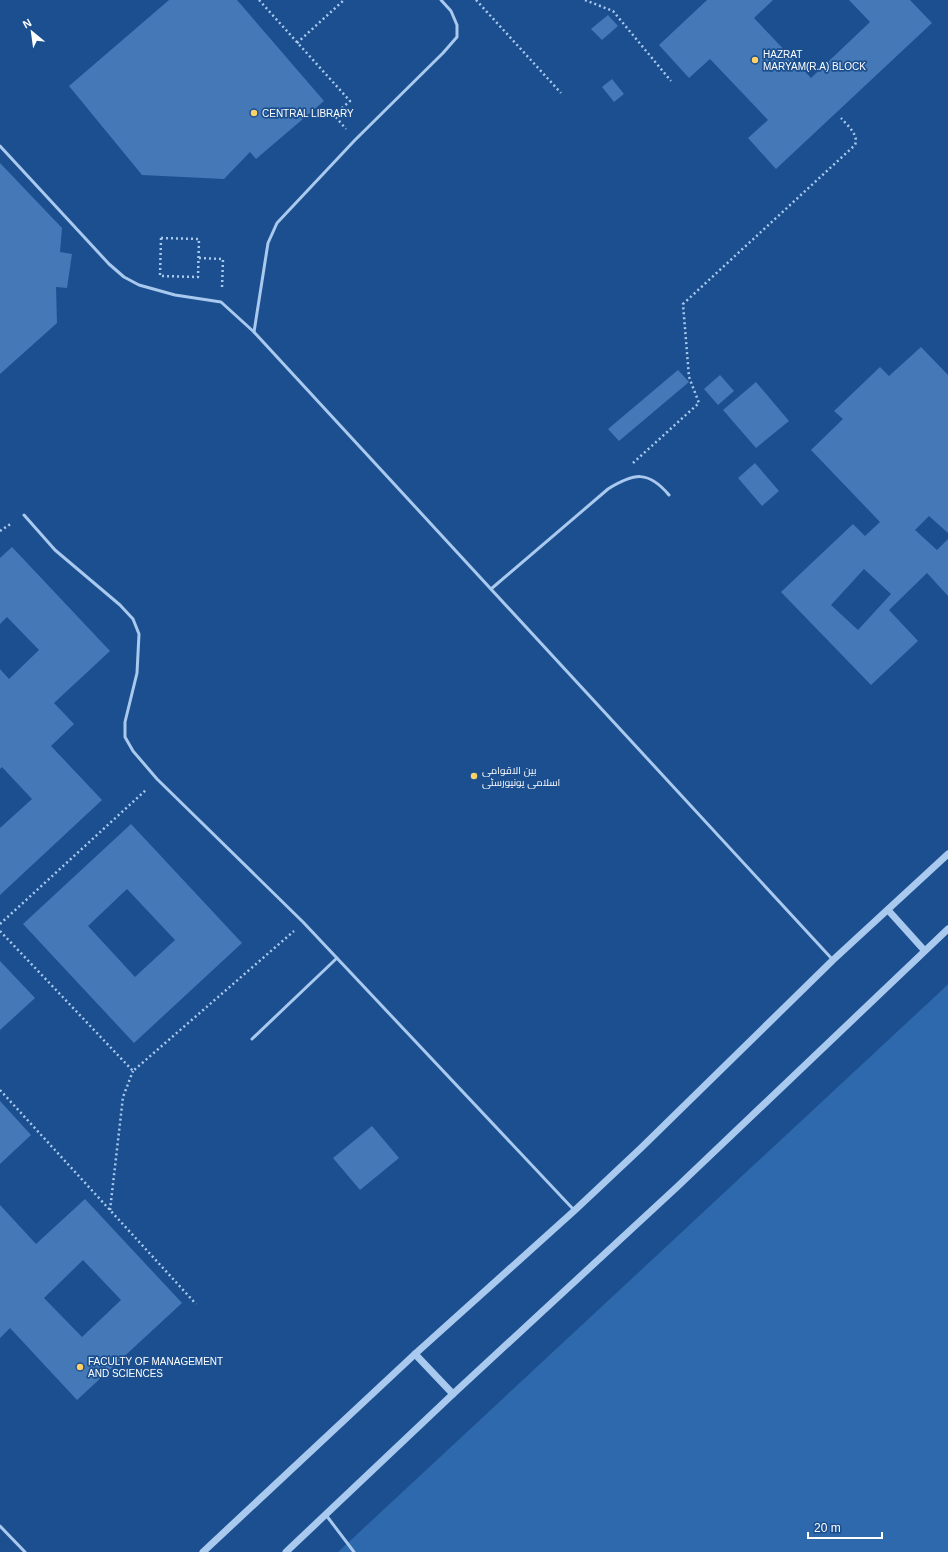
<svg xmlns="http://www.w3.org/2000/svg" width="948" height="1552" font-family="Arial,Cairo,sans-serif">
  <rect width="100%" height="100%" fill="#1b4f8f"/>
  <polygon fill="#2e69ad" points="948,984 948,1552 338,1552 942,990"/>
  <g fill="#4478b7" fill-rule="evenodd">
    <polygon points="169,0 237,0 324,101 256,159 250,152 224,179 142,175 69,86"/>
    <polygon points="707,0 773,0 754,18 811,78 870,22 849,0 910,0 932,23 776,169 748,138 768,120 710,59 689,78 659,45"/>
    <polygon points="608,15 618,26 602,40 591,29"/>
    <polygon points="612,79 624,94 614,102 602,87"/>
    <polygon points="0,163 62,228 60,252 72,254 67,288 56,287 57,323 0,374"/>
    <path d="M921 347 948 375V533L929 516 915 530 937 550 948 539V596L927 573 889 610 918 641 871 685 781 592 853 524 865 536 880 522 811 450 843 419 834 411 880 367 889 376ZM864 569 891 594 858 630 831 605Z"/>
    <polygon points="678,370 689,382 619,441 608,429"/>
    <polygon points="720,375 734,391 718,405 704,389"/>
    <polygon points="756,382 789,421 756,448 723,410"/>
    <polygon points="755,463 779,491 762,506 738,478"/>
    <polygon points="12,547 110,651 54,703 74,724 51,746 102,800 0,895 0,828 32,799 2,767 0,769 0,669 9,679 39,650 7,617 0,624 0,558"/>
    <path d="M131 824 242 943 134 1043 23 924ZM127 889 175 940 135 977 88 926Z"/>
    <polygon points="0,961 35,998 0,1030"/>
    <polygon points="0,1101 31,1135 0,1164"/>
    <polygon points="372,1126 399,1158 360,1190 333,1158"/>
    <path d="M85 1199 182 1303 77 1400 10 1328 0 1338V1205L36 1244ZM83 1260 121 1300 82 1337 44 1298Z"/>
  </g>
  <g fill="none" stroke-linecap="round" stroke-linejoin="round">
    <g stroke="#a9c9ee" stroke-width="2.5" stroke-dasharray="2 3" stroke-linecap="butt">
      <polyline points="259,0 350,101 334,115 346,129"/>
      <polyline points="476,0 561,93"/>
      <polyline points="585,0 613,11 671,81"/>
      <polyline points="297,43 344,0"/>
      <polygon points="161,238 199,239 198,277 160,276"/>
      <polyline points="199,258 223,259 222,288"/>
      <path d="M633 463 699 403 689 377 683 304 855 145C859 135 848 126 841 118"/>
      <polyline points="0,531 12,523"/>
      <polyline points="0,924 147,789"/>
      <polyline points="0,931 133,1071 294,931"/>
      <polyline points="0,1090 196,1304"/>
      <polyline points="110,1210 123,1097 133,1071"/>
    </g>
    <g stroke="#a9c9ee" stroke-width="3">
      <polyline points="0,146 109,264 124,277 139,285 175,295 221,302 254,332 833,960"/>
      <polyline points="254,332 268,243 277,223 355,140 443,53 457,37 457,25 451,11 441,0"/>
      <polyline points="24,515 55,550 120,605 133,619 139,634 137,673 125,722 125,737 133,751 157,779 303,922 574,1210"/>
      <path d="M491 589 608 489C634 473 648 470 669 495"/>
      <polyline points="252,1039 337,958"/>
      <polyline points="326,1515 354,1552"/>
      <polyline points="0,1526 25,1552"/>
    </g>
    <g stroke="#a9c9ee" stroke-width="7">
      <polyline points="888,910 924,950"/>
      <polyline points="415,1354 453,1394"/>
      <polyline points="203,1552 415,1354 574,1211 641,1148 833,960 948,854"/>
      <polyline points="286,1552 453,1394 677,1187 948,929"/>
    </g>
  </g>
  <g fill="#ffd166" stroke="#1b4f8f" stroke-width="1.5">
    <circle cx="755" cy="60" r="4"/>
    <circle cx="254" cy="113" r="4"/>
    <circle cx="474" cy="776" r="4"/>
    <circle cx="80" cy="1367" r="4"/>
  </g>
  <g text-anchor="middle" dominant-baseline="central" stroke-width="3.5" stroke-linejoin="round" paint-order="stroke">
    <g font-size="10" fill="#fff" stroke="#1b4f8f" text-anchor="start">
      <text x="763" y="54">HAZRAT<tspan x="763" dy="12">MARYAM(R.A) BLOCK</tspan></text>
      <text x="262" y="113">CENTRAL LIBRARY</text>
      <text x="482" y="770">بین الاقوامی<tspan x="482" dy="12">اسلامی یونیورسٹی</tspan></text>
      <text x="88" y="1361">FACULTY OF MANAGEMENT<tspan x="88" dy="12">AND SCIENCES</tspan></text>
    </g>
  </g>
  <g transform="translate(32 32) rotate(331)" stroke="#1b4f8f" stroke-width="3" paint-order="stroke">
  <path d="M0-3L7 15L0 10L-7 15Z" fill="#ffffff"/>
  <text y="-6" font-size="11" font-weight="bold" text-anchor="middle" fill="#ffffff">N</text>
  </g>
  <path d="M808 1532v6h74v-6" fill="none" stroke="#ffffff" stroke-width="2"/>
  <text x="814" y="1532" font-size="12" fill="#ffffff" stroke="#1b4f8f" stroke-width="3" paint-order="stroke">20 m</text>
</svg>
